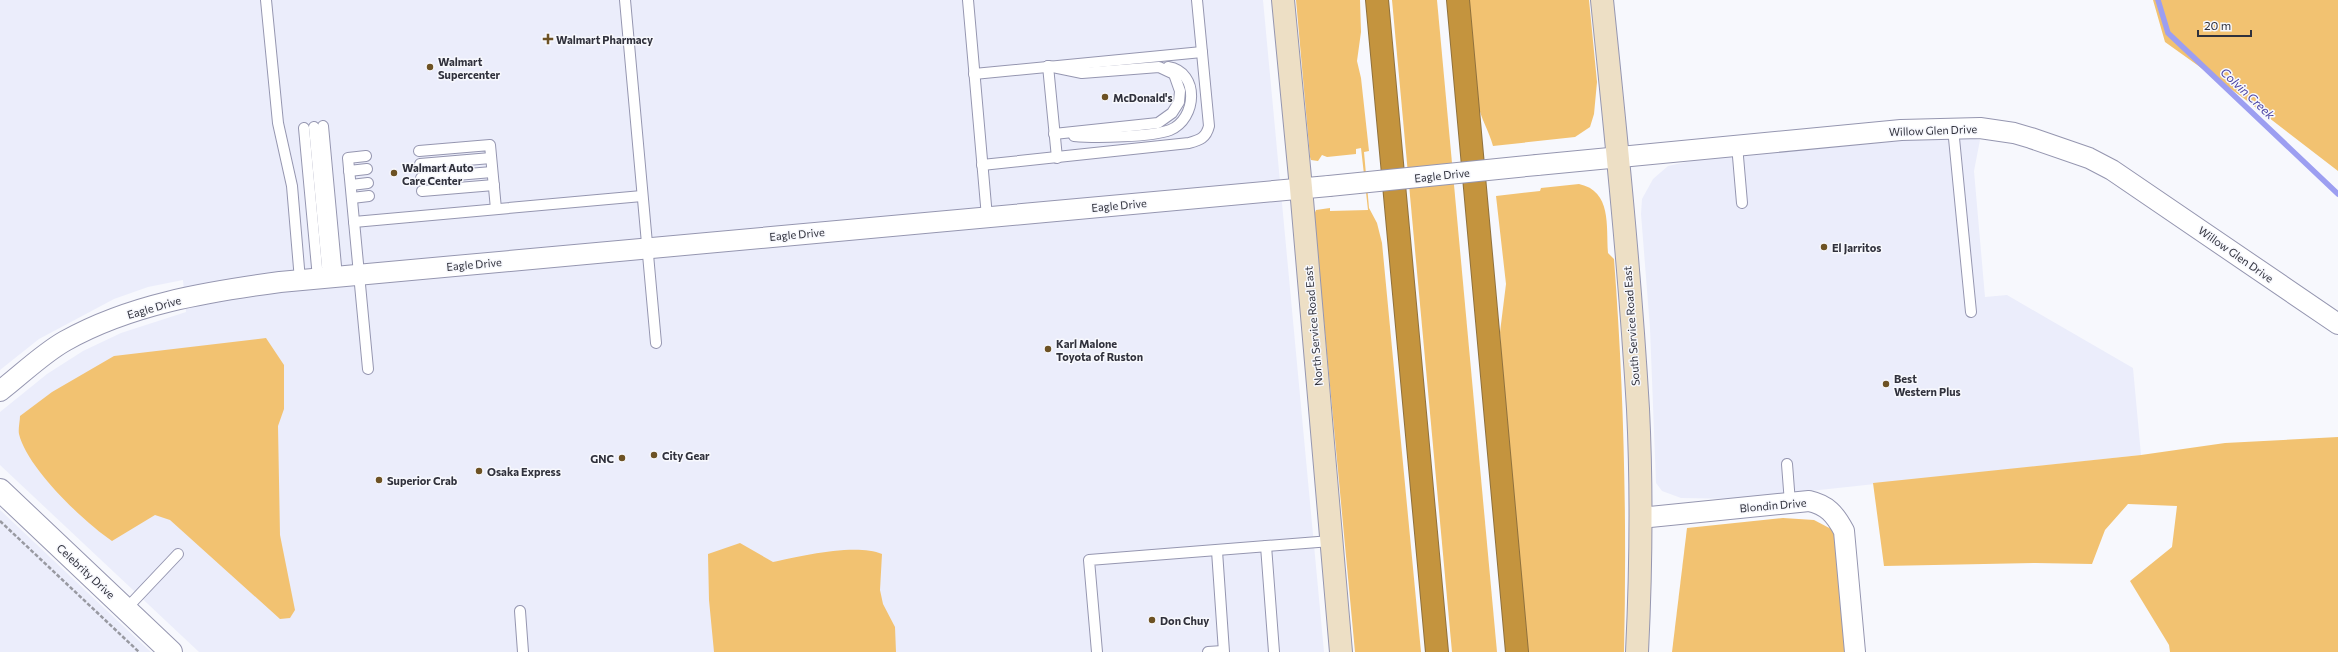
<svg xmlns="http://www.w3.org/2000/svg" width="2338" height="652" font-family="Commissioner,sans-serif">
  <rect width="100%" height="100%" fill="#f7f8fd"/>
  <g fill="#ebedfb">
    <polygon points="0,0 1263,0 1324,652 199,652 0,465 0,412 47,374 83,351 121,333 186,312 183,280 148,287 114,299 39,339 0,370"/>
    <polygon points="1964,137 1980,140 1974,171 1985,297 2007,295 2133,368 2141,455 1737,499 1681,498 1662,491 1656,483 1650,328 1641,214 1642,199 1653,179 1668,166 1696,160 1898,141"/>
    <polygon points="0,510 139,641 151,652 0,652"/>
  </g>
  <g fill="#f2c271">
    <polygon points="1296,0 1360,0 1361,32 1357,61 1361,78 1369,151 1364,152 1369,208 1377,223 1382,243 1421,652 1355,652 1314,215 1316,210 1330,208 1330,211 1368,210 1361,148 1356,149 1356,154 1327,157 1322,155 1318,161 1311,160 1310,157"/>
    <polygon points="1392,0 1437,0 1497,652 1452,652"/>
    <path d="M1469 0H1589L1597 82 1594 114 1590 127 1575 137 1493 146C1489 131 1481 119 1478 104Z"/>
    <polygon points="2153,0 2338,0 2338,171 2242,97 2165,42"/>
    <path d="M1579 184C1612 191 1606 226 1608 253L1614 259C1624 390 1627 520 1624 652H1528L1501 350 1500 332 1506 284 1496 196 1540 191 1541 188Z"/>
    <path d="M266 338 284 365V409L278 426 280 535 295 610 290 618 280 619 170 520 155 515 112 541C84 522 27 468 19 434 18 429 20 421 20 416L52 392 114 356Z"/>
    <polygon points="2338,437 2338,652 2170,652 2169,645 2130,581 2172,547 2177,506 2128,504 2105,530 2092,564 2035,563 1884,566 1873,483 2141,455 2225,443"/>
    <polygon points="1783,518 1814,520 1835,531 1848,652 1672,652 1687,528"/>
    <path d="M740 543 773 562C801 556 856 543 882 554L880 590 883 604 895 627 896 652H714L709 600 708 554Z"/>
  </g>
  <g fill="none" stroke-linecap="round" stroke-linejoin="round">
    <polyline stroke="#9c9ef1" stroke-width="5.5" points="2158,0 2168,33 2338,194"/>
    <defs>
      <g id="service">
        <polyline points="266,0 278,123 292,186 300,280"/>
        <polyline points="625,0 656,343"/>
        <polyline points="968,0 987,217"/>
        <polyline points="1048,66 1082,73 1159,67 1174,74 1180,91 1179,102 1172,113 1158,123 1054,134"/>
        <polyline points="1048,66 1057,158"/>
        <polyline points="974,74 1202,52"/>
        <polyline points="323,126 337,277"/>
        <polyline points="314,127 328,277"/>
        <polyline points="304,128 318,278"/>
        <polyline points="1953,128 1971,312"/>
        <path d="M1074 136C1095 138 1152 137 1170 130 1197 119 1200 72 1168 67"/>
        <polyline points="1737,145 1742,203"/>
        <polyline points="419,151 490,145 496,209"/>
        <polyline points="366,156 348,158 368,369"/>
        <polyline points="420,164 491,158"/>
        <path d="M982 165 1189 143C1200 140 1206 138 1209 126L1197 0"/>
        <polyline points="349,171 367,169"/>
        <polyline points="421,178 492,172"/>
        <polyline points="351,185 368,183"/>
        <polyline points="422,191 494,185"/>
        <polyline points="352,198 369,196"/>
        <polyline points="354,222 642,196"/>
        <polyline points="1787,464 1790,503"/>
        <polyline points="1266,546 1274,652"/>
        <polyline points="1217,551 1224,652"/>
        <polyline points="126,609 178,554"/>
        <polyline points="520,611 523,652"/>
        <polyline points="1097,652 1089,560 1331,541"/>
        <polyline points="1208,652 1223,651"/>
      </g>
      <g id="minor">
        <polyline points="1537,165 1901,130 1980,128 2014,133 2031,138 2089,158 2112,170 2338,324"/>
        <path d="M0 391C21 375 42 354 65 341 131 304 207 292 280 282L1329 186"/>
        <path d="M1640 518 1809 501C1827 505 1835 514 1844 531L1855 652"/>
      </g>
      <polyline id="tertiary" points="0,490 171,652"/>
      <g id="secondary">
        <polyline points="1283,0 1301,188 1341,652"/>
        <path d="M1602 0C1616 136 1630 272 1638 409 1642 490 1641 571 1637 652"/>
      </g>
      <g id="motorway">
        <polyline points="1377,0 1437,652"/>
        <polyline points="1458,0 1517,652"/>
      </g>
    </defs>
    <use href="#service" stroke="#9596b0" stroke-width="12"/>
    <use href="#minor" stroke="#9596b0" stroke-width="22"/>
    <use href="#tertiary" stroke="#9596b0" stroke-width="24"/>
    <use href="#secondary" stroke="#9596b0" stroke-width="24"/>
    <use href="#motorway" stroke="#90713d" stroke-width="24"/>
    <polyline stroke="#9899a1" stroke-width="2.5" stroke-dasharray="4 2" stroke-linecap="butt" points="0,521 139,652"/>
    <use href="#service" stroke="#fff" stroke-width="10"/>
    <use href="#minor" stroke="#fff" stroke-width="20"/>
    <use href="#tertiary" stroke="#fff" stroke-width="22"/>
    <use href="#secondary" stroke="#eddfc5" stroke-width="22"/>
    <use href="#motorway" stroke="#c4943e" stroke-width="22"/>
    <defs>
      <polyline id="minor-bridge" points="1329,186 1537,165"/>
    </defs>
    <use href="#minor-bridge" stroke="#9596b0" stroke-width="22" stroke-linecap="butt"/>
    <use href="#minor-bridge" stroke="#fff" stroke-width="20"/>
  </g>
  <g fill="#6d5224" stroke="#f7f8fd" stroke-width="1.5">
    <path d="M546 33h4v4h4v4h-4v4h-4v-4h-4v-4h4z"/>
    <circle cx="430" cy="67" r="4"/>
    <circle cx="1105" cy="97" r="4"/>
    <circle cx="394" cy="173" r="4"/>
    <circle cx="1824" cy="247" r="4"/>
    <circle cx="1048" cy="349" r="4"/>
    <circle cx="1886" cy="384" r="4"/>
    <circle cx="654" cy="455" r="4"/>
    <circle cx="622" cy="458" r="4"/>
    <circle cx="479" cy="471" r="4"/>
    <circle cx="379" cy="480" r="4"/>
    <circle cx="1152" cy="620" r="4"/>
  </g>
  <g text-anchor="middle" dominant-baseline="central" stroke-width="3" stroke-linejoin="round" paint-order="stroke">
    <g font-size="11" font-weight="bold" fill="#30313c" stroke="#f7f8fd" text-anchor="start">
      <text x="556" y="39">Walmart Pharmacy</text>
      <text x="438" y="61">Walmart<tspan x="438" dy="13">Supercenter</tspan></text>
      <text x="1113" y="97">McDonald's</text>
      <text x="402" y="167">Walmart Auto<tspan x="402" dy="13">Care Center</tspan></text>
      <text x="1832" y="247">El Jarritos</text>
      <text x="1056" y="343">Karl Malone<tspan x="1056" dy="13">Toyota of Ruston</tspan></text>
      <text x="1894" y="378">Best<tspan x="1894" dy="13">Western Plus</tspan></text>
      <text x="662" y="455">City Gear</text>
      <text x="614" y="458" text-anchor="end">GNC</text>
      <text x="487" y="471">Osaka Express</text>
      <text x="387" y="480">Superior Crab</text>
      <text x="1160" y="620">Don Chuy</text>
    </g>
    <g font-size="11" fill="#30313c" stroke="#f7f8fd">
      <text transform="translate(1933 130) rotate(-2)">Willow Glen Drive</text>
      <text transform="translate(1442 175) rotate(-6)">Eagle Drive</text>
      <text transform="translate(1119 205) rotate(-5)">Eagle Drive</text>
      <text transform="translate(797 234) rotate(-5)">Eagle Drive</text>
      <text transform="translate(2236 254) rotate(35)">Willow Glen Drive</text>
      <text transform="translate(474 264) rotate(-5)">Eagle Drive</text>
      <text transform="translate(154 307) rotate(-16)">Eagle Drive</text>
      <text transform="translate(1313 326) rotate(-95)">North Service Road East</text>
      <text transform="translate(1631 326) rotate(-94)">South Service Road East</text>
      <text transform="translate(1773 505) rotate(-5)">Blondin Drive</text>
      <text transform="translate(86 571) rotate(43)">Celebrity Drive</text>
    </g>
    <g font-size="12" font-style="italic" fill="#4a42a2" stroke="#f7f8fd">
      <text transform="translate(2248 93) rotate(43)">Colvin Creek</text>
    </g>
  </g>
  <path d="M2198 30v6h53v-6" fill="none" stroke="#30313c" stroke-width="2"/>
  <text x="2204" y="30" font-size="12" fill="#30313c" stroke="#f7f8fd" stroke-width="3" paint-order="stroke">20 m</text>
</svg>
